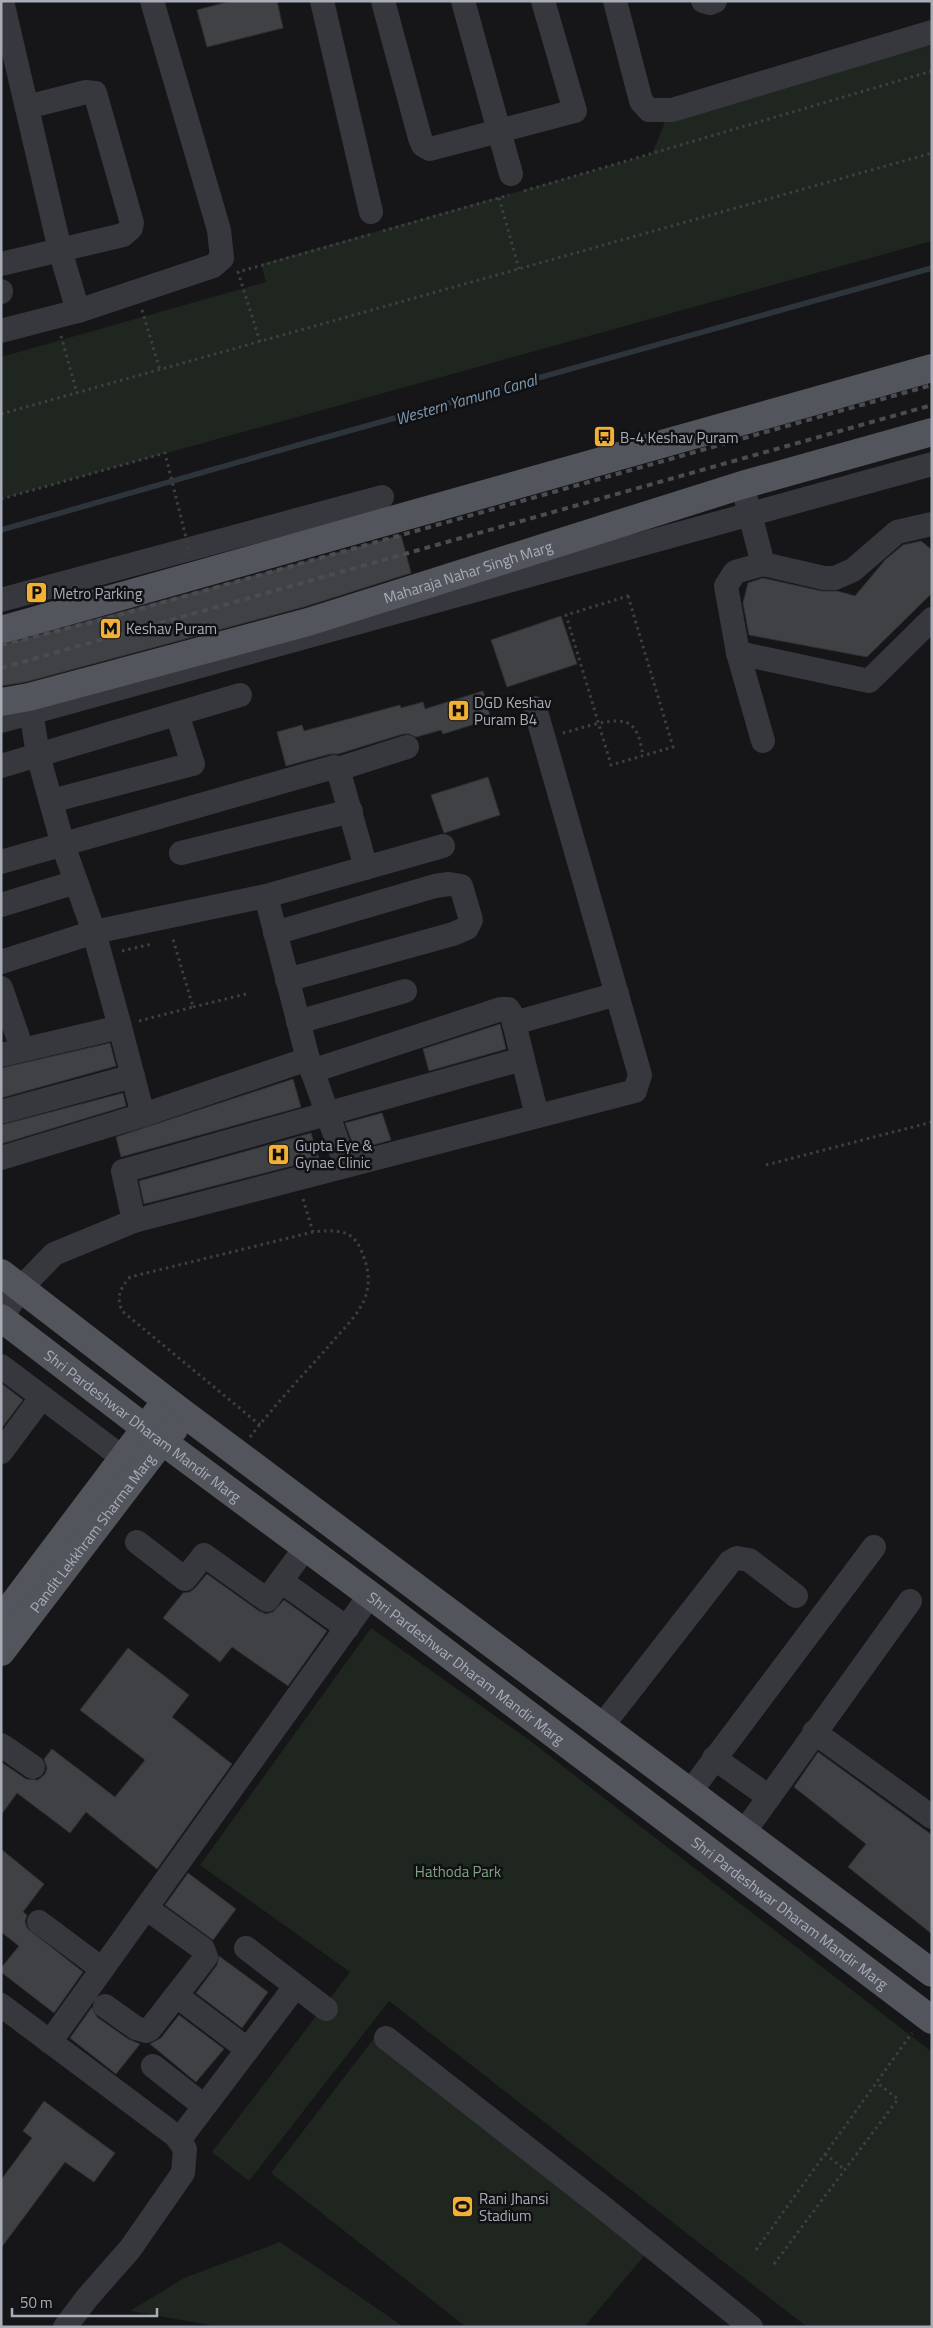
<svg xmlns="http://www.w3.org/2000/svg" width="933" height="2328" font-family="'Titillium Web',sans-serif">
  <rect width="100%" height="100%" fill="#161618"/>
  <g fill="#1e261f">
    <polygon points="932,45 932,241 1,499 1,357 266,282 261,264 652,154 667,117"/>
    <polygon points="371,1628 529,1740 932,2052 932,2327 807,2327 389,2001 249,2181 212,2152 350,1972 200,1865"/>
    <polygon points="381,2029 656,2242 584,2327 466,2327 271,2173"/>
    <polygon points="280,2242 404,2327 221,2327 130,2311 184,2278"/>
  </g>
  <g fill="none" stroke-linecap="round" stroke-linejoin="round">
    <polyline stroke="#2c353c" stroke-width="5.5" points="1,530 309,442 932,268"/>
  </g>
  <g fill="#404145" stroke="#303034">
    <polygon points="231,1 277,1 283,28 207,47 197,10"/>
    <polygon points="401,535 411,573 304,607 26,682 1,686 1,645"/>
    <polygon points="921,541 932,550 932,593 867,657 749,635 743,603 748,583 763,578 821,591 837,591 855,596 886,559 903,545"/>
    <polygon points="561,616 577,664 507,687 491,640"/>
    <polygon points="483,691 491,719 443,734 441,730 416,737 409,734 403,734 338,754 330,754 286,766 277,732 302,725 304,731 400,705 401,708 423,702 425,709"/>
    <polygon points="488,777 500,815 444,833 431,795"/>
    <polygon points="500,1024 506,1049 429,1071 423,1049"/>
    <polygon points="110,1043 116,1066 1,1098 1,1068"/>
    <polygon points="293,1079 301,1107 121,1157 116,1137"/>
    <polygon points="123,1093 126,1106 1,1144 1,1125"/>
    <polygon points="382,1113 391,1140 355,1150 345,1123"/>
    <polygon points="311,1133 319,1159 144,1204 139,1181"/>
    <polygon points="1,1383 23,1400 1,1429"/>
    <polygon points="207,1574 259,1611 266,1614 273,1612 284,1600 327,1631 288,1686 232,1647 220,1662 163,1618 183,1593 190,1592 195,1588"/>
    <polygon points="128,1648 189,1695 172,1717 232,1764 157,1869 86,1812 70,1833 17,1793 1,1815 1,1762 26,1779 38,1780 45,1774 47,1768 44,1759 52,1749 115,1797 145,1760 80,1710"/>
    <polygon points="818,1752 932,1835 932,1934 848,1867 866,1844 794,1787"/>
    <polygon points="1,1849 44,1884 23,1912 27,1915 25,1921 27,1928 83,1972 54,2013 1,1972 1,1968 19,1946 1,1932"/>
    <polygon points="188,1873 236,1909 213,1940 165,1905"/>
    <polygon points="219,1956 268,1992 242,2028 196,1993 217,1965"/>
    <polygon points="92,2007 97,2017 128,2039 140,2044 116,2074 70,2038"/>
    <polygon points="179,2015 224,2049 196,2082 150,2044 161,2038"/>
    <polygon points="44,2101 115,2153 94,2182 65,2162 1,2248 1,2180 32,2138 23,2131"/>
  </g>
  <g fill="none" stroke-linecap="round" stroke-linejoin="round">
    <g stroke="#3d3f44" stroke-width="3" stroke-dasharray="2.5 4" stroke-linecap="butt">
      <polyline points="524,191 932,71"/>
      <polyline points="499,198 519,269"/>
      <polyline points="383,231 509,195"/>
      <polyline points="142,310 160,370"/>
      <polyline points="61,336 77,393"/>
      <polyline points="260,342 238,272 372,234"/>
      <polyline points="1,414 932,153"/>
      <polygon points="628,596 673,747 611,765 566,615"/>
      <path d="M563 733C580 729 620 713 632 726 640 734 641 746 643 756"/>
      <polyline points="122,951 152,944"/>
      <polyline points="193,1007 250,993"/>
      <polyline points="139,1021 193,1007 173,939"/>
      <polyline points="766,1165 932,1122"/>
      <polyline points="303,1199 313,1232"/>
      <path d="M250 1437C274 1406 302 1376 328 1347 340 1332 358 1316 365 1298 371 1281 368 1266 361 1250 352 1228 334 1230 313 1232L130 1277C120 1289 116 1296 122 1311L260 1425"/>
      <polyline points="825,2154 845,2170"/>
      <polyline points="756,2250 912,2033"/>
      <polyline points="774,2264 898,2099 877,2083"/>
    </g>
    <g stroke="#37383d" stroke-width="24">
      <polyline points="2,1 60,250 78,311"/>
      <polyline points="322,1 371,212"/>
      <polyline points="383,1 420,138 423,145 430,149 575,111 543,1"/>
      <polyline points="463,1 511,174"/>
      <polyline points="615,1 641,101 649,110 672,110 932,32"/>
      <polyline points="703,1 710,3 715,1"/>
      <polyline points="1,264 123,235 131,228 132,223 95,93 86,92 27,107"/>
      <polyline points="1,291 1,292"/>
      <polyline points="1,331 78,311 213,266 222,258 219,230 152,1"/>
      <polyline points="746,499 763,564"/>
      <polyline points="1,600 382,497"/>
      <polyline points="738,653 869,681 932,619"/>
      <polyline points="1,721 932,464"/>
      <polyline points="763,741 738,653 726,586 735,572 763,564 824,578 835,578 853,570 897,532 932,524"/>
      <polyline points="1,766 240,695"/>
      <polyline points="338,769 407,747"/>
      <polyline points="51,801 193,764 177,714"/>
      <polyline points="181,853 351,811"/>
      <polyline points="1,862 334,767 338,769 366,868"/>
      <polyline points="266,896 443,846"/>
      <polyline points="1,905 76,882"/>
      <polyline points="275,933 435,886 449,884 461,886 471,920 467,928 453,934 287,980"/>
      <polyline points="1,962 94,932 266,896 308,1059 143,1115 120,1027"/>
      <polyline points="1,988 22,1049"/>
      <polyline points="298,1022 405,991"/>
      <polyline points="514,1023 617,994"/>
      <polyline points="1,1055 120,1027 94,932 63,845 38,755 29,698"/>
      <polyline points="308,1059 346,1166"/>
      <polyline points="312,1071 501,1009 508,1009 512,1015 537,1116"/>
      <polyline points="1,1112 133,1076"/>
      <polyline points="1,1158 143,1115"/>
      <polyline points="134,1221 123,1171 522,1059"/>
      <polyline points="1,1318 21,1288 54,1254 134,1221 635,1091 640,1075 535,708"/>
      <polyline points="1,1366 123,1458"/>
      <polyline points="1,1452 42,1397"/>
      <polyline points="137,1542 185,1579 204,1555 267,1600 305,1548"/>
      <polyline points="281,1581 347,1628"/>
      <polyline points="602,1726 730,1562 737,1558 749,1560 796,1596"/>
      <polyline points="814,1732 932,1817"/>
      <polyline points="1,1745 33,1767"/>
      <polyline points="714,1758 769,1797"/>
      <polyline points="690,1792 874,1547"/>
      <polyline points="744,1832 910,1601"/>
      <polyline points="39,1922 102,1969"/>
      <polyline points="246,1948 326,2009"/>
      <polyline points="177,1996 247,2049"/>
      <polyline points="1,2005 176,2136 185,2149 183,2173 130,2249 87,2298 65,2327"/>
      <polyline points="105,2006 136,2028 146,2031 150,2029 206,1957 203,1949 146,1908"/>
      <polyline points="386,2038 605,2209 751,2327"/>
      <polyline points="50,2042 370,1595"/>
      <polyline points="153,2066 204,2106"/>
      <polyline points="179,2140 295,1987"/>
    </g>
    <g stroke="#53555c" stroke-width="28">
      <polyline points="1,630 932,368"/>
      <path id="s1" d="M1 702 29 697 308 622 742 485 932 432"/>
      <polyline points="1,1273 179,1410 932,1973"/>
      <path id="s2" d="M1 1318 162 1441 370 1595 932 2020"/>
      <polyline points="1,1620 157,1413"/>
      <path id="s3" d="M1 1652 162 1441 174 1429"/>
    </g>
    <g stroke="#4a4c52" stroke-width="4" stroke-dasharray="6 5" stroke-linecap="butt">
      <polyline points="1,645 108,618 932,385"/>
      <polyline points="1,668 932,405"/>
    </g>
    <polyline stroke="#3d3f44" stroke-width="3" stroke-dasharray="2.5 4" stroke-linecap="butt" points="1,499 165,453 190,554"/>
  </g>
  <defs>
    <symbol id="bus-square" viewBox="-11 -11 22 22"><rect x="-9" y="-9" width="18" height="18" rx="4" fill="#f2b134" stroke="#111113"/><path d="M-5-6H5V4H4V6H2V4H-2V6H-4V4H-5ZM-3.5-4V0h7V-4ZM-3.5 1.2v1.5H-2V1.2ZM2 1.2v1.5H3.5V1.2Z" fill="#111"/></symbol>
    <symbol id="parking-square" viewBox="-11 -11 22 22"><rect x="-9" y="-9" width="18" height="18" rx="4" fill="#f2b134" stroke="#111113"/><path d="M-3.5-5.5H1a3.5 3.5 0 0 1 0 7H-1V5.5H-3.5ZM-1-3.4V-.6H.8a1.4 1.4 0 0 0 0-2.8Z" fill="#111"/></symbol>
    <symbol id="metro-square" viewBox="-11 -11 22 22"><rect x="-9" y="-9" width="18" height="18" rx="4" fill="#f2b134" stroke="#111113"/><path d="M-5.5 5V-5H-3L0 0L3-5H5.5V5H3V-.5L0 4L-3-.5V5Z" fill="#111"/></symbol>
    <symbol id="hospital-square" viewBox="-11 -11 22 22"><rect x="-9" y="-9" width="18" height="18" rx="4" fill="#f2b134" stroke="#111113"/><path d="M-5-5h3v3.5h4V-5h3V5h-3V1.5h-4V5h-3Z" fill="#111"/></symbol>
    <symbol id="stadium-square" viewBox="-11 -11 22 22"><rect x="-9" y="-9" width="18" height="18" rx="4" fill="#f2b134" stroke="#111113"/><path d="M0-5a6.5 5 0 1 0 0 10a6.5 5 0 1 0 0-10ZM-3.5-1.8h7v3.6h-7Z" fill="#111"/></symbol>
  </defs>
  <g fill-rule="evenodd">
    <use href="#bus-square" x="592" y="424" width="25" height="25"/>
    <use href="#parking-square" x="24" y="580" width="25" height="25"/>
    <use href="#metro-square" x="98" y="616" width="25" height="25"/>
    <use href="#hospital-square" x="446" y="698" width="25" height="25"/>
    <use href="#hospital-square" x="266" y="1142" width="25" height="25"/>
    <use href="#stadium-square" x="450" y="2194" width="25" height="25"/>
  </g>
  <g text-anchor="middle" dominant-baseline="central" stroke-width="5" stroke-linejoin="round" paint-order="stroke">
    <g font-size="15" fill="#a8adb8" stroke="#111113" text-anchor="start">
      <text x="620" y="437">B-4 Keshav Puram</text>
      <text x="53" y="593">Metro Parking</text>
      <text x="126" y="628">Keshav Puram</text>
      <text x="474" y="702">DGD Keshav<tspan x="474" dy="17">Puram B4</tspan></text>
      <text x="295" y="1145">Gupta Eye &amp;<tspan x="295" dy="17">Gynae Clinic</tspan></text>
      <text x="479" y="2198">Rani Jhansi<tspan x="479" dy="17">Stadium</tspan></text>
    </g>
    <g font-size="15" fill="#a8adb8" stroke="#111113">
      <text stroke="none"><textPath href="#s1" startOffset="485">Maharaja Nahar Singh Marg</textPath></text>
      <text stroke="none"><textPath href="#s2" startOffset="178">Shri Pardeshwar Dharam Mandir Marg</textPath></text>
      <text stroke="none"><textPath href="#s3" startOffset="150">Pandit Lekkhram Sharma Marg</textPath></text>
      <text stroke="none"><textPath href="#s2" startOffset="582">Shri Pardeshwar Dharam Mandir Marg</textPath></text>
      <text stroke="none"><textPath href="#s2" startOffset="988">Shri Pardeshwar Dharam Mandir Marg</textPath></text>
    </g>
    <g font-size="15" fill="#7fa381" stroke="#111113">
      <text x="458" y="1871">Hathoda Park</text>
    </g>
    <g font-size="16" font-style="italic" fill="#7f9bb3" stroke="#111113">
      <text transform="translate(466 399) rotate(-16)">Western Yamuna Canal</text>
    </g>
  </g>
  <rect width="933" height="2328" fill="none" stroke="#a8adb8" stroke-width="5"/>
  <path d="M12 2308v8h145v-8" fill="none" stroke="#a8adb8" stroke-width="2.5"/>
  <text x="20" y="2308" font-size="15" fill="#a8adb8" stroke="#111113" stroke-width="4" paint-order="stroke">50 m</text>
</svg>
